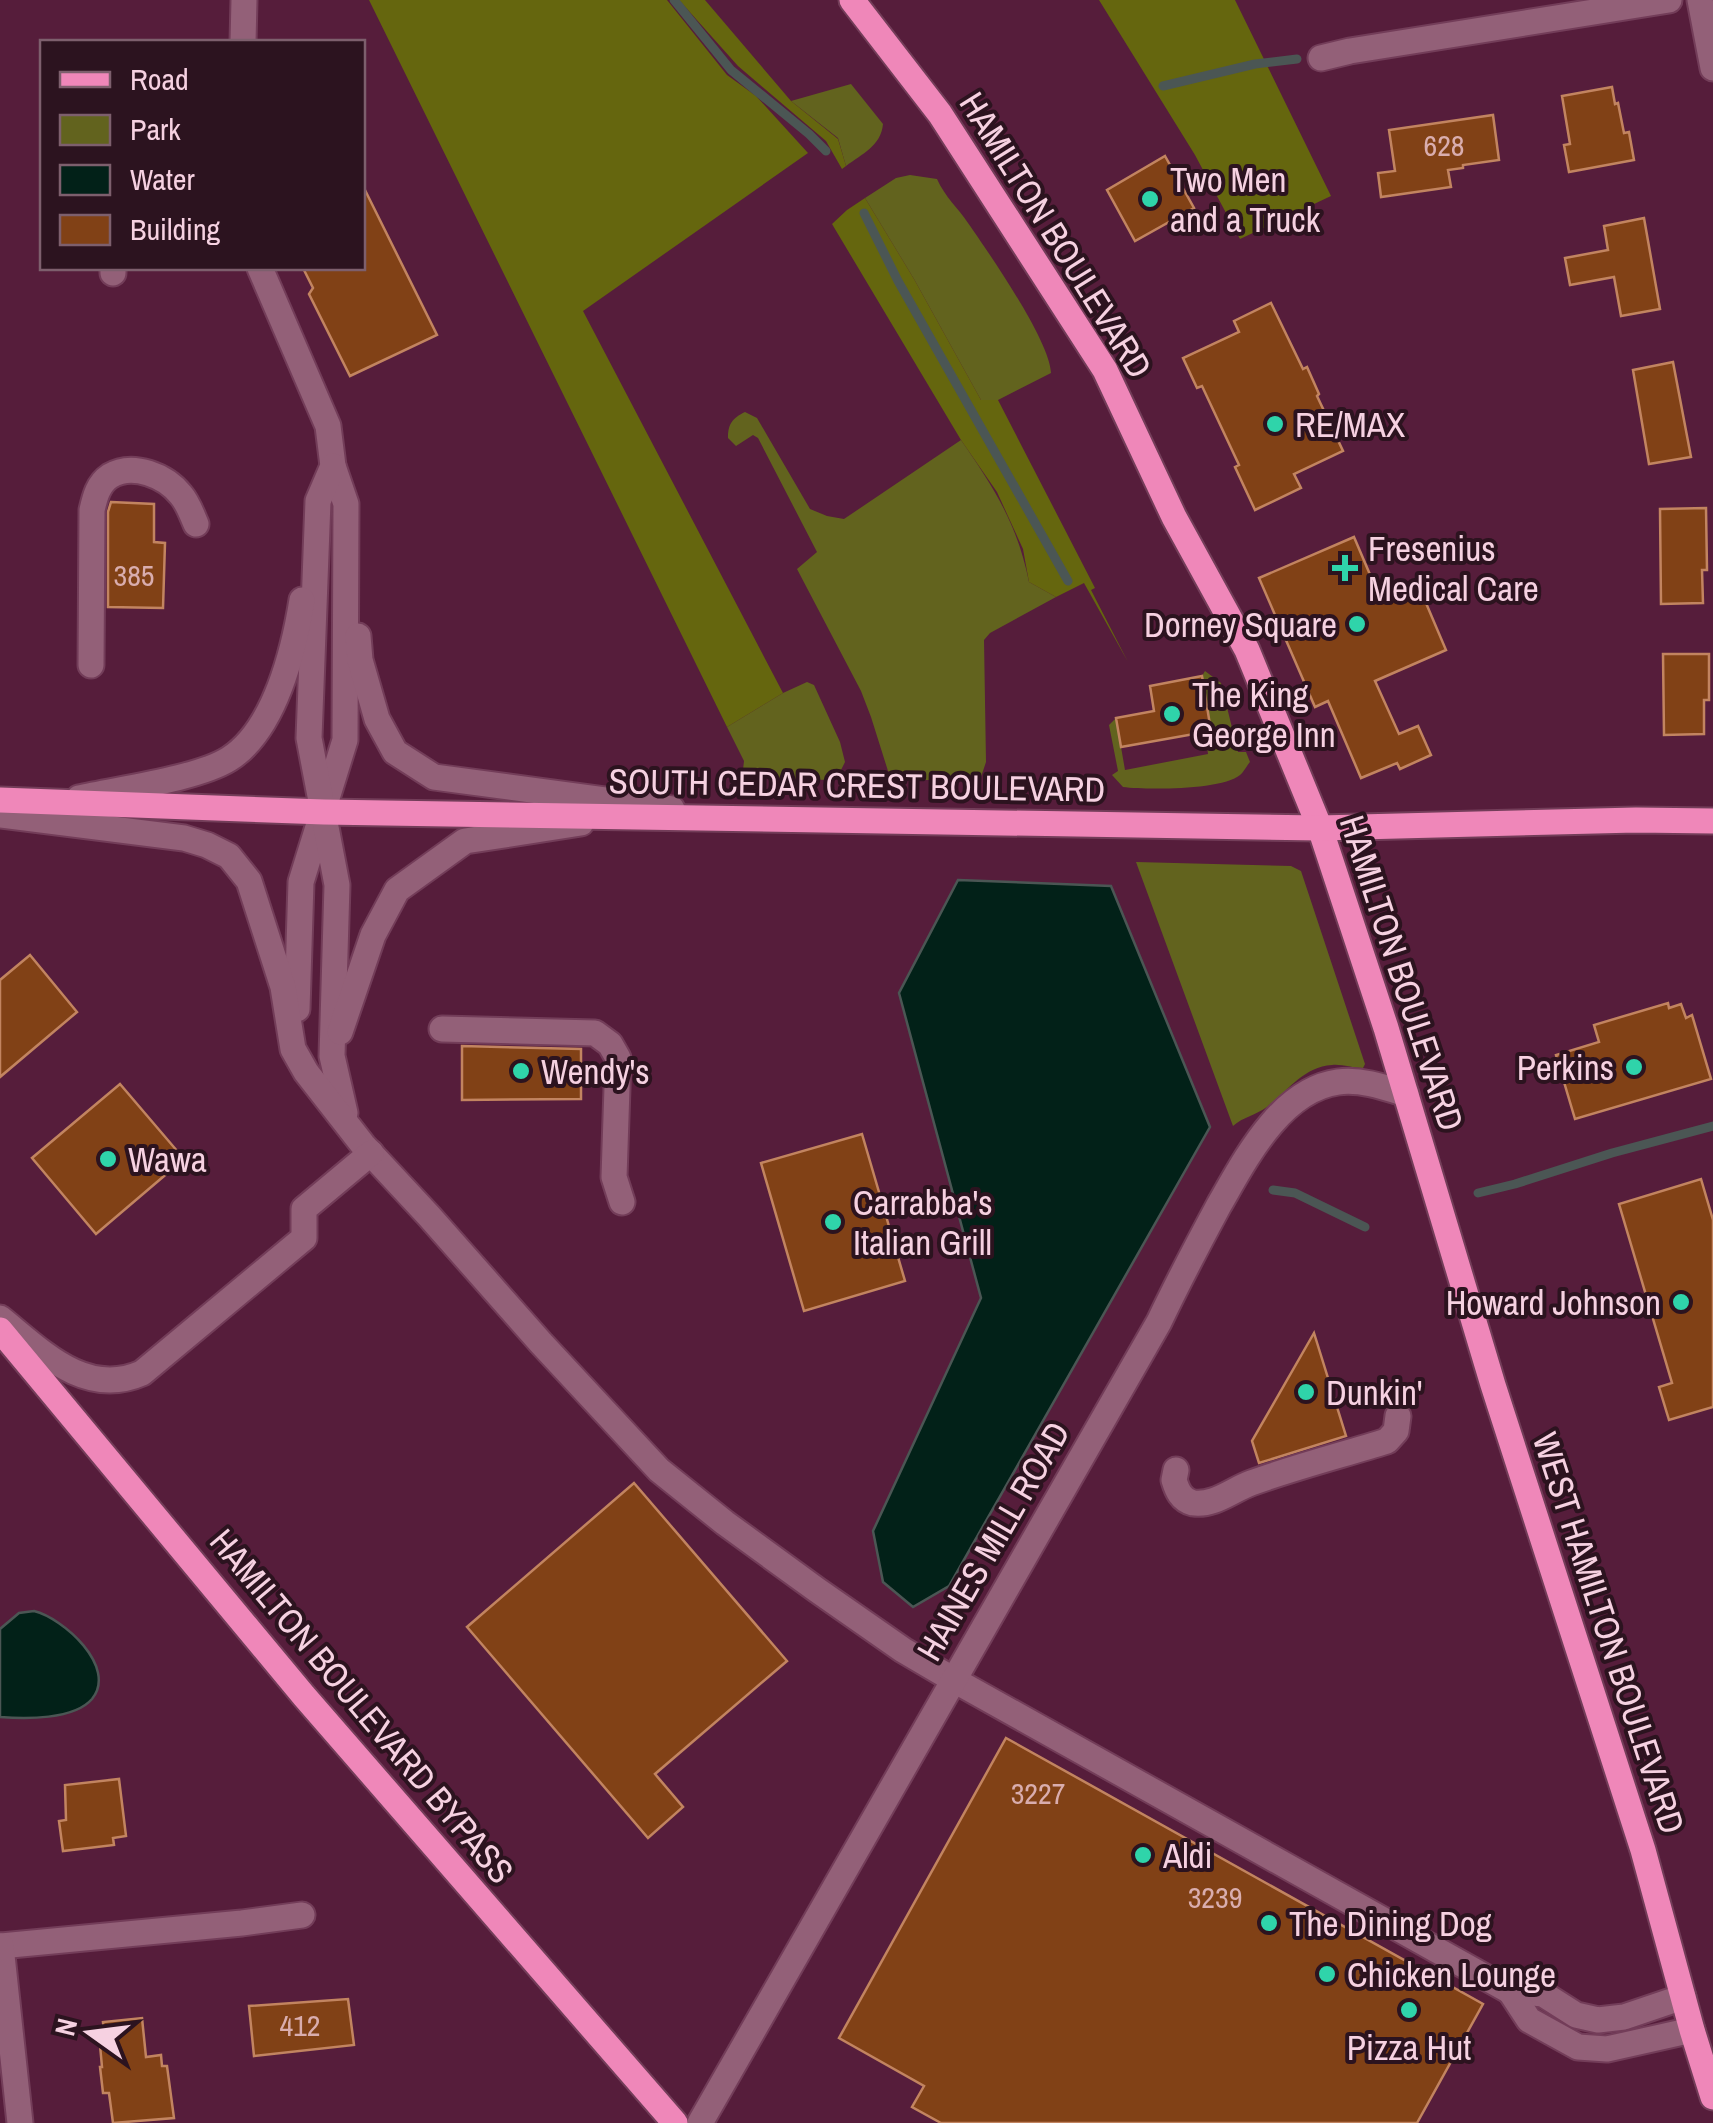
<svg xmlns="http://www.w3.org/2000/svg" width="1713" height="2123" font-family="'Archivo Narrow',sans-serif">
  <rect width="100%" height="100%" fill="#561d3b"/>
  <g fill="#62631e">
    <path d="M851 84 883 124C881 146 862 154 846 166L838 138 791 101Z"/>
    <path d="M910 175 937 179C945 197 958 208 968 223 989 253 1050 341 1051 373L998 400H981L914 279 865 198 896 178Z"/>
    <path d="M745 412 757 418 810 509 827 516 844 519 961 440C994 488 1017 523 1029 582L1056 597 990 633 984 640 986 762 980 780H904L888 771 871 717 861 691 797 569 817 552 758 438 753 435 736 446 728 438C728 423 733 418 745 412Z"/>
    <path d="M1205 671 1221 683 1238 752H1246L1250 762C1248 764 1243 773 1240 775 1223 790 1147 790 1123 787L1112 775 1118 771 1109 725 1116 718 1125 770 1208 754 1205 732 1211 730 1202 676Z"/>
    <polygon points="807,682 814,685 840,742 845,762 838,776 831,780 742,778 744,761 727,727 783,693"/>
    <path d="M1136 862 1291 866 1301 871 1365 1064 1363 1068C1352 1068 1342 1064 1332 1065 1303 1067 1288 1091 1267 1107 1256 1115 1243 1117 1233 1126Z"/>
  </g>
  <g fill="#65660e">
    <polygon points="369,0 667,0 727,75 756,96 808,153 583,311 783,693 727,727"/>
    <polygon points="679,0 705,0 791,101 838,139 846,166 842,169 826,141 738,66"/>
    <polygon points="1099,0 1235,0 1331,196 1240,239 1195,155"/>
    <polygon points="865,198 914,279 981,400 998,400 1095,588 1091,590 1128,662 1084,583 1056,597 1029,582 1023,549 997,492 961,440 832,224 847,210"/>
  </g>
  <g fill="#022118" stroke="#4b5654" stroke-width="2.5">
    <polygon points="958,880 1111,886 1210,1127 949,1586 913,1607 883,1582 873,1531 981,1298 899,993"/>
    <path d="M34 1611C63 1618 118 1667 92 1699 74 1720 25 1719 0 1717V1629L19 1613Z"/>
  </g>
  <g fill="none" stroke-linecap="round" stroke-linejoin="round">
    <g stroke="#4b5654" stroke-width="9">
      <polyline points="674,0 731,70 809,134 826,151"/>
      <polyline points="1163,86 1255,64 1297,59"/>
      <polyline points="864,213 898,281 1068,581"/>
      <polyline points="1273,1190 1295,1193 1365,1227"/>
      <polyline points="1478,1193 1515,1184 1612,1153 1713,1126"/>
    </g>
  </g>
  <g fill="#814116" stroke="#c28460" stroke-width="2.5">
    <polygon points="1612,87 1615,104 1618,103 1624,133 1629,132 1634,160 1569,172 1564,145 1570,144 1562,96"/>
    <polygon points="1493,115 1499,160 1463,165 1463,168 1448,170 1451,187 1381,197 1378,173 1395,171 1389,130"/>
    <polygon points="1165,156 1194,208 1135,241 1107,190"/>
    <polygon points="362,184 437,335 350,376 309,294 313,288 303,268 362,268"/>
    <polygon points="1644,218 1660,309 1621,316 1614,277 1570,285 1565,258 1608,250 1604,226"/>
    <polygon points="1271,303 1303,369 1307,367 1319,394 1317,396 1343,451 1294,474 1301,488 1255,510 1235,467 1239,465 1202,386 1197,388 1183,358 1239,332 1234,321"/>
    <polygon points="1673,362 1691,457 1649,464 1633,370"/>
    <polygon points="111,502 154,504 154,542 165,543 163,608 108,607 108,512"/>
    <polygon points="1706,508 1707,570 1702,570 1703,603 1661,604 1660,509"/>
    <polygon points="1354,537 1380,598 1417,582 1446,650 1375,681 1399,734 1418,726 1431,755 1400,769 1397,763 1361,778 1328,701 1315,707 1259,578"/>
    <polygon points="1663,654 1709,654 1709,700 1704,700 1704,734 1664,735"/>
    <polygon points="1202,676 1211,731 1121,747 1116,718 1154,711 1150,686"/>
    <polygon points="30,955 77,1012 0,1077 0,980"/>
    <polygon points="1668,1003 1669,1008 1681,1004 1686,1018 1692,1015 1711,1079 1575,1119 1556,1055 1599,1042 1594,1025"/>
    <polygon points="462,1046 581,1049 581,1099 462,1100"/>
    <polygon points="120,1084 184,1159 96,1234 32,1158"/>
    <polygon points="862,1134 905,1281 804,1311 761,1163"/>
    <polygon points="1701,1179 1713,1220 1713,1407 1669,1420 1659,1387 1672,1383 1619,1204"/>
    <polygon points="1314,1333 1346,1436 1259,1463 1252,1441"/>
    <polygon points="634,1483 787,1661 655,1774 683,1807 648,1838 467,1627"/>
    <polygon points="1006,1738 1483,2004 1417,2123 941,2123 912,2107 924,2086 839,2038"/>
    <polygon points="119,1779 126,1836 113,1838 114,1845 63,1851 59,1821 66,1820 65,1785"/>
    <polygon points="348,1999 354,2045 254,2056 249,2006"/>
    <polygon points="142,2018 146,2057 161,2055 162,2066 167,2066 174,2118 113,2123 109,2093 103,2093 100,2067 102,2067 100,2045 105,2044 103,2022"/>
  </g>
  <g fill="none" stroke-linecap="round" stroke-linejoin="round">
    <defs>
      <g id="minor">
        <polyline points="1700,0 1713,68"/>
        <polyline points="243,42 244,0"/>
        <polyline points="1321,58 1350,51 1669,0"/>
        <polyline points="260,268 328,426 333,466 346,504 345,740 301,882 297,1009"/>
        <polyline points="113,273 113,268"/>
        <polyline points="333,466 318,501 309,738 337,885 332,1056 345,1113"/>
        <polyline points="358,636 360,660 377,719 395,752 434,777 672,809"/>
        <path d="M91 665 92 510C95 497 98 484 110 476 133 462 166 476 181 495 188 503 192 515 196 524"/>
        <path d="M79 798C118 789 197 779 229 759 275 730 294 650 302 600"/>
        <polyline points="0,815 184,838 207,845 229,856 249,881 283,987 293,1049 306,1072 363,1145 429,1216 541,1343 659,1470 725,1523 817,1590 903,1650 954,1680 1510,1991 1543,1994 1576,2015 1598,2020 1624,2017 1683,1997"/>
        <polyline points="442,1029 595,1033 610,1044 618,1058 614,1177 622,1202"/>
        <polyline points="340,1032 373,935 397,890 465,841 581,823"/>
        <path d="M0 1318C41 1351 85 1398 142 1373L304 1238V1209L371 1153"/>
        <path d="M1176 1470 1174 1480C1177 1490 1181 1500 1193 1503 1214 1506 1232 1490 1251 1483 1295 1467 1342 1455 1387 1441L1396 1431 1398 1416"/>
        <polyline points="0,1946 242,1923 302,1915"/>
        <polyline points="1,1946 20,2123"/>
        <polyline points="1510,1991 1529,2020 1578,2047 1607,2049 1692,2030"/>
        <path d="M700 2123 1159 1322C1178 1282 1198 1244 1219 1205 1245 1160 1280 1090 1338 1082 1361 1079 1384 1087 1406 1094"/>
      </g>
      <g id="major">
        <polyline points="852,0 940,114 1105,370 1174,517 1247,650 1320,828 1386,1028 1493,1385 1643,1850 1692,2030 1713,2097"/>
        <polyline points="0,800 324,812 1320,828 1636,820 1713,821"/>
        <polyline points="0,1330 304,1696 675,2123"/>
      </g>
    </defs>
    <use href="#minor" stroke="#733d59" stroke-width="29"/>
    <use href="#major" stroke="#733d59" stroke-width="29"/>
    <use href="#minor" stroke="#936078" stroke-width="25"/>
    <use href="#major" stroke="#ef87b9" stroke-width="25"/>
  </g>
  <g fill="#2fd4aa" stroke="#2c131f" stroke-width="4">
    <circle cx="1150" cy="199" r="10"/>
    <circle cx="1275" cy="424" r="10"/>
    <path d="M1340 553h10v10h10v10h-10v10h-10v-10h-10v-10h10z"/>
    <circle cx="1357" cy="624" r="10"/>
    <circle cx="1172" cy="714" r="10"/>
    <circle cx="1634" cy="1067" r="10"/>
    <circle cx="521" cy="1071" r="10"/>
    <circle cx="108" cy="1159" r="10"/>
    <circle cx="833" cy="1222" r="10"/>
    <circle cx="1681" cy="1302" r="10"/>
    <circle cx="1306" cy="1392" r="10"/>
    <circle cx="1143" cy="1855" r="10"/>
    <circle cx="1269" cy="1923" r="10"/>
    <circle cx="1327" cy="1974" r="10"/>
    <circle cx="1409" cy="2010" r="10"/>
  </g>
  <g text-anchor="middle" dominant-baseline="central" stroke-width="8" stroke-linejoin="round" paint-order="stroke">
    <g font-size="30" fill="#d9adae">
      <text x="1444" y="145">628</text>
      <text x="134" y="575">385</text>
      <text x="1038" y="1793">3227</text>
      <text x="1215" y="1897">3239</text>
      <text x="300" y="2025">412</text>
    </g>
    <g font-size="35" fill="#f6d1e1" stroke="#2c131f" text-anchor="start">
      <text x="1170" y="179">Two Men<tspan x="1170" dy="40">and a Truck</tspan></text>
      <text x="1295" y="424">RE/MAX</text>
      <text x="1368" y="548">Fresenius<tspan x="1368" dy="40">Medical Care</tspan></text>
      <text x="1337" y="624" text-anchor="end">Dorney Square</text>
      <text x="1192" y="694">The King<tspan x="1192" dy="40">George Inn</tspan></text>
      <text x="1614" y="1067" text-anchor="end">Perkins</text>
      <text x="541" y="1071">Wendy's</text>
      <text x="128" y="1159">Wawa</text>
      <text x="853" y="1202">Carrabba's<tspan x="853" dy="40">Italian Grill</tspan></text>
      <text x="1661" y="1302" text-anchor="end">Howard Johnson</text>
      <text x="1326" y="1392">Dunkin'</text>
      <text x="1163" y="1855">Aldi</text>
      <text x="1289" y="1923">The Dining Dog</text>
      <text x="1347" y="1974">Chicken Lounge</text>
      <text x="1409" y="2047" text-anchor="middle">Pizza Hut</text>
    </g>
    <g font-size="35" fill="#f6d1e1" stroke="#2c131f">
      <text transform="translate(1056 235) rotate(58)">HAMILTON BOULEVARD</text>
      <text transform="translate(857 785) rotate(1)">SOUTH CEDAR CREST BOULEVARD</text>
      <text transform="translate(1402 973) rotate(72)">HAMILTON BOULEVARD</text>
      <text transform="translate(993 1541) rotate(-60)">HAINES MILL ROAD</text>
      <text transform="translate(1609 1633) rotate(72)">WEST HAMILTON BOULEVARD</text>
      <text transform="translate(362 1706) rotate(50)">HAMILTON BOULEVARD BYPASS</text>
    </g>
  </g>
  <rect x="40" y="40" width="325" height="230" fill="#2c131f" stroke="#7d5f6d" stroke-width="2.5"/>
  <rect x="60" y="72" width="50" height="15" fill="#ef87b9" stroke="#7d5f6d" stroke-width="2.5"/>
  <text x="130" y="90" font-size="30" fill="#f6d1e1">Road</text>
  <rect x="60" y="115" width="50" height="30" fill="#62631e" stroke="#7d5f6d" stroke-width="2.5"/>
  <text x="130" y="140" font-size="30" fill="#f6d1e1">Park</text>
  <rect x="60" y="165" width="50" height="30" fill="#022118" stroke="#7d5f6d" stroke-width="2.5"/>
  <text x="130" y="190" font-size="30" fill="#f6d1e1">Water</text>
  <rect x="60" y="215" width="50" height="30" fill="#814116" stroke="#7d5f6d" stroke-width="2.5"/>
  <text x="130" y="240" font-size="30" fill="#f6d1e1">Building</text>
  <g transform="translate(90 2033) rotate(284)" stroke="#2c131f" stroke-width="8" paint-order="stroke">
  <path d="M0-8L18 38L0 25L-18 38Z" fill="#f6d1e1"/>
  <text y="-15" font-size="28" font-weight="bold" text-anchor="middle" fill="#f6d1e1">N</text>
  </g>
</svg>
